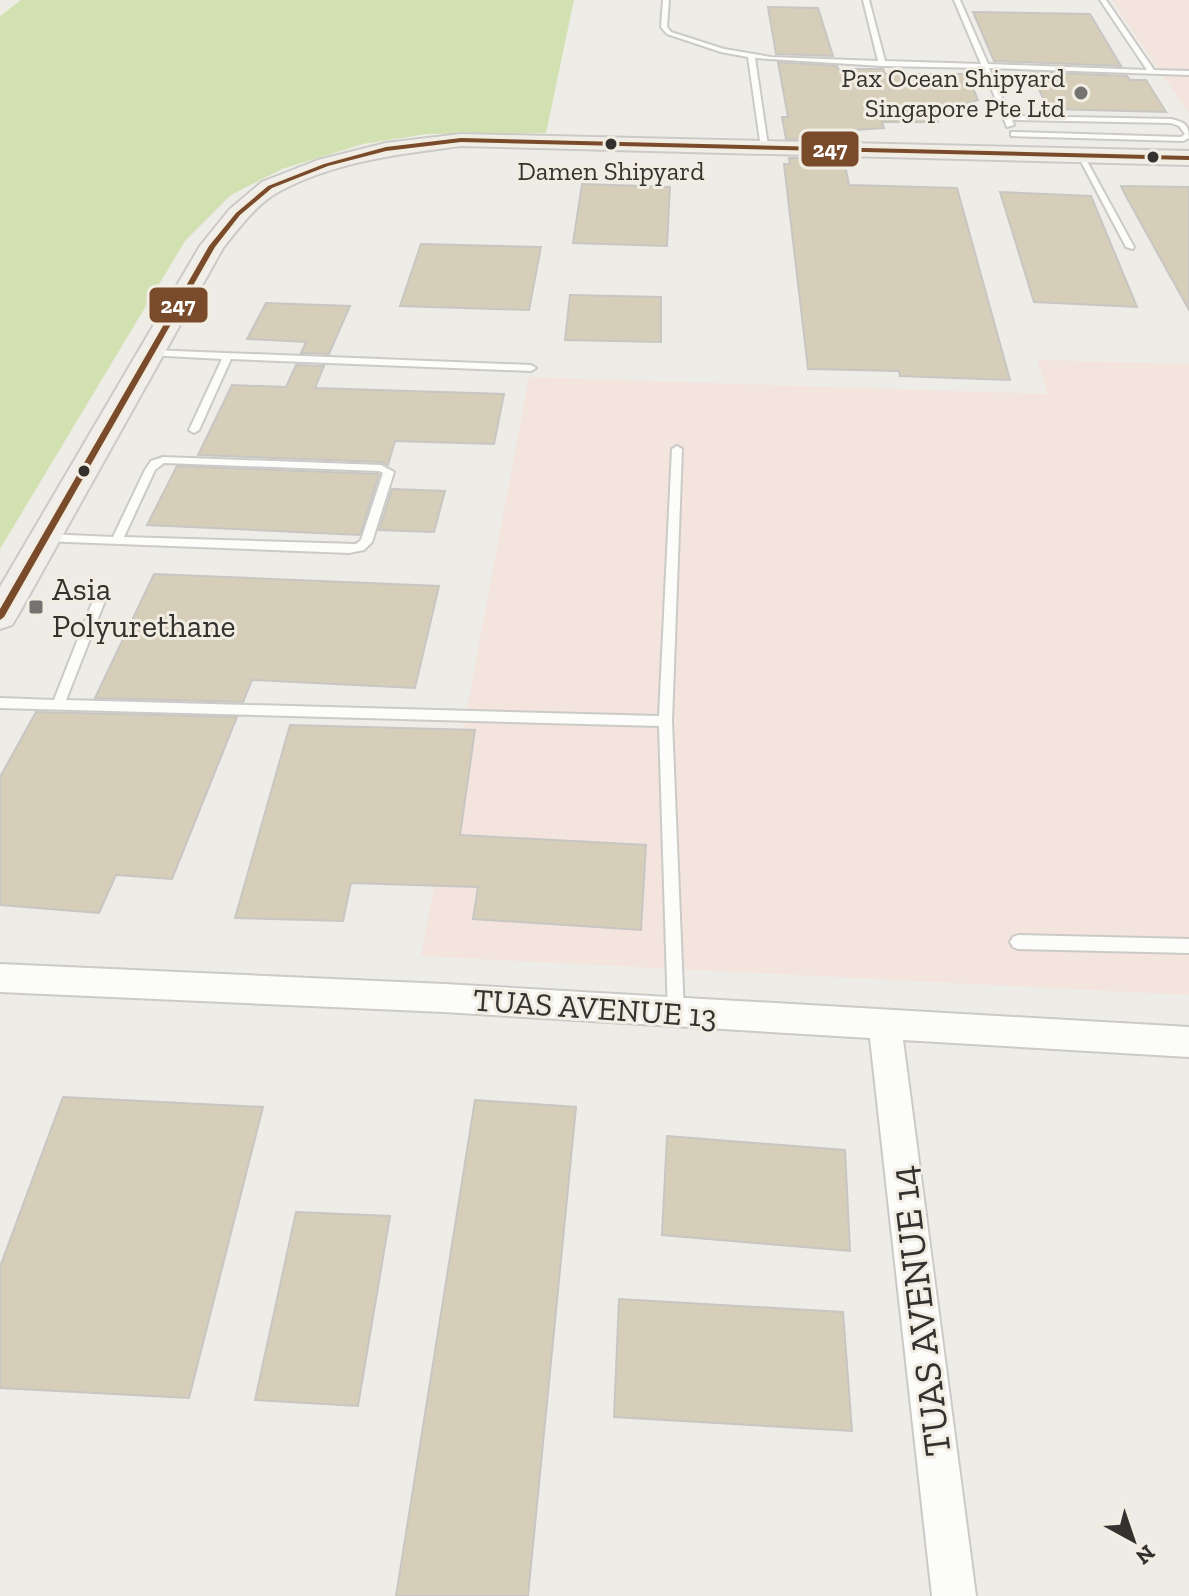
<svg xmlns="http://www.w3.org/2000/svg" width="1189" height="1596" font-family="'Zilla Slab',serif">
  <rect width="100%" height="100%" fill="#eeece6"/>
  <g fill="#f3e4dd">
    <polygon points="1112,0 1189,0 1189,114"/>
    <polygon points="1037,360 1189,364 1189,995 421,956 529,377 1048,394"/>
  </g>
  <polygon fill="#d2e1b1" points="21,0 574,0 546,133 427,134 363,144 282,169 231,195 185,241 0,549 0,16"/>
  <g fill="#d7ceba" stroke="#c8c6c2" stroke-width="2">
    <polygon points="768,7 818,8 833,56 776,54"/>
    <polygon points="973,12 1090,14 1121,66 994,61"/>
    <polygon points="778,62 837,66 838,69 883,69 885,74 967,74 978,100 935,112 938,122 882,122 884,128 838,131 840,140 786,139 782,117 788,117"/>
    <polygon points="1031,72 1127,76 1130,80 1146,80 1166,112 1048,109"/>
    <polygon points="789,158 844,159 849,185 957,188 1010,380 900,376 899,371 808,369 784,164 790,164"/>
    <polygon points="582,184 670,187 667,246 573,243"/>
    <polygon points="1121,186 1189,187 1189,310 1127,198"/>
    <polygon points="1000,192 1091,196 1137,307 1034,302"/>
    <polygon points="421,244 541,247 529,310 400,306"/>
    <polygon points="570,295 661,297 661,342 565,340"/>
    <polygon points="266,303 350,306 329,354 301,353 306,342 247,339"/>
    <polygon points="296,365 324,366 315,388 504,394 494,444 395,441 388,465 381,462 198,455 232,385 286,387"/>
    <polygon points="177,466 378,474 379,475 360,535 147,525"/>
    <polygon points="392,489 445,491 434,532 379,530"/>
    <polygon points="154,574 439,586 415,688 252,680 243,702 95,698"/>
    <polygon points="36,712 237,717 172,879 116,875 99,913 0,905 0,777"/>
    <polygon points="290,725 475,730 460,835 646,845 641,930 473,919 478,887 351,883 343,921 235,918"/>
    <polygon points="63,1097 263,1107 189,1398 0,1388 0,1267"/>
    <polygon points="475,1100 576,1107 528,1596 396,1596"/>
    <polygon points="667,1136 845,1150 850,1251 662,1235"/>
    <polygon points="296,1212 390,1216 358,1406 255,1400"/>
    <polygon points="619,1299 843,1312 852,1431 614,1417"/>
  </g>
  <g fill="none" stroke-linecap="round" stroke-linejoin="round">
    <defs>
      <g id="lane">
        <path d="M663 0H669L667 27 671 32 724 49 771 57 878 61 863 0H869L885 61 981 64 954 0H960L988 64 1147 70 1100 0H1106L1154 70 1189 71V75L989 68 1010 116 1171 119C1184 122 1189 124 1189 138L1183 141 1011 136V132H1014L1181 137 1185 134 1179 126 1171 123 1012 120 1014 125 1007 127 983 68 882 66 755 58 768 146 761 148 748 57 721 52 667 34 661 27Z"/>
        <polygon points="1076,152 1083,154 1134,247 1133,249 1126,247"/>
        <polygon points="151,350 531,365 536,368 531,371 231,359 199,430 194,433 189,430 222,359 148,355 146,353"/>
        <polygon points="677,446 682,449 672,721 684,1014 682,1019 676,1021 670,1019 668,1014 659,726 0,708 0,698 54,700 94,598 100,594 106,598 66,700 659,716 672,449"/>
        <path d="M163 457 381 465 394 472 372 542 364 550 349 553 42 541V535L46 534 113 537 145 470 151 461ZM164 463 379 471 383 473 361 540 356 544 124 537 155 470Z"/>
        <polygon points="1018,935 1189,939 1189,953 1018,949 1013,947 1010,942 1013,937"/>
      </g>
      <polygon id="street" points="0,964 444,984 1189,1027 1189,1057 903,1040 976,1596 932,1596 870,1038 444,1012 0,992"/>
      <path id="secondary" d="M461 134 1189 151V165L461 146C400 154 336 161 280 191 257 203 239 228 223 248L17 617 12 625 0 629V587L200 246 230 209 262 182 318 160 386 143Z"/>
    </defs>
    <use href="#lane" stroke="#cbcac6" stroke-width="4"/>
    <use href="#street" stroke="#cbcac6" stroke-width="4"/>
    <use href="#secondary" stroke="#cbcac6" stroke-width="4"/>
    <use href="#lane" fill="#fcfcfb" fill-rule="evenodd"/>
    <use href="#street" fill="#fcfcfb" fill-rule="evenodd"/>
    <use href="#secondary" fill="#f1efeb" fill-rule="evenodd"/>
    <defs>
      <polygon id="bus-1" points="461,138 1189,156 1189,160 461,142 386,151 328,166 272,188 240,215 215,247 4,617 0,620 0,609 209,246 236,213 268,186 324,164 386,147"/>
    </defs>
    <use href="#bus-1" stroke="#f1ede3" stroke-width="6"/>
    <use href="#bus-1" fill="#7a4b2a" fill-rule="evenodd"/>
  </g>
  <g fill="#75736f" stroke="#f1ede3" stroke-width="3">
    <circle cx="1081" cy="93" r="8"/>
    <rect x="28" y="599" width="16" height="16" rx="4"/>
  </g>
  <g fill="#34322f" stroke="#f1ede3" stroke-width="3">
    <circle cx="611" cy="144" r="7"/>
    <circle cx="1153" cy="157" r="7"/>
    <circle cx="84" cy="471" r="7"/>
  </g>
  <g text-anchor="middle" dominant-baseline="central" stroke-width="6" stroke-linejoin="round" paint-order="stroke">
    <g font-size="26" fill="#34322f" stroke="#f1ede3" text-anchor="end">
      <text x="1065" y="78">Pax Ocean Shipyard<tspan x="1065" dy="30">Singapore Pte Ltd</tspan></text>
    </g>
    <g font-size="26" fill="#34322f" stroke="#f1ede3">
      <text x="611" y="171">Damen Shipyard</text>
    </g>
    <g font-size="32" fill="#34322f" stroke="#f1ede3" text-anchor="start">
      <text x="52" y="589">Asia<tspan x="52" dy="37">Polyurethane</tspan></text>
    </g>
    <g font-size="32" fill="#34322f" stroke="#f1ede3">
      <text transform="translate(595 1008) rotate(4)">TUAS AVENUE 13</text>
    </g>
    <g font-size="38" fill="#34322f" stroke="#f1ede3">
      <text transform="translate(920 1311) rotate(-97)">TUAS AVENUE 14</text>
    </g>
  </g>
  <g stroke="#f1ede3" stroke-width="3">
    <rect x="800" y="130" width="60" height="38" rx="8" fill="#7a4b2a"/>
    <rect x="148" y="286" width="61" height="38" rx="8" fill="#7a4b2a"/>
  </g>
  <g font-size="22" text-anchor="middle" font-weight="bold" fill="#fff">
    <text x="830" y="157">247</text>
    <text x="178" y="313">247</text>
  </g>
  <g transform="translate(1133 1540) rotate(140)" stroke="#f1ede3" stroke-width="6" paint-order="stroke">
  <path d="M0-6L14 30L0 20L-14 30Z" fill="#34322f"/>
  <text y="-12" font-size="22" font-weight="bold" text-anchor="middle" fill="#34322f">N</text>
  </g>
</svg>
